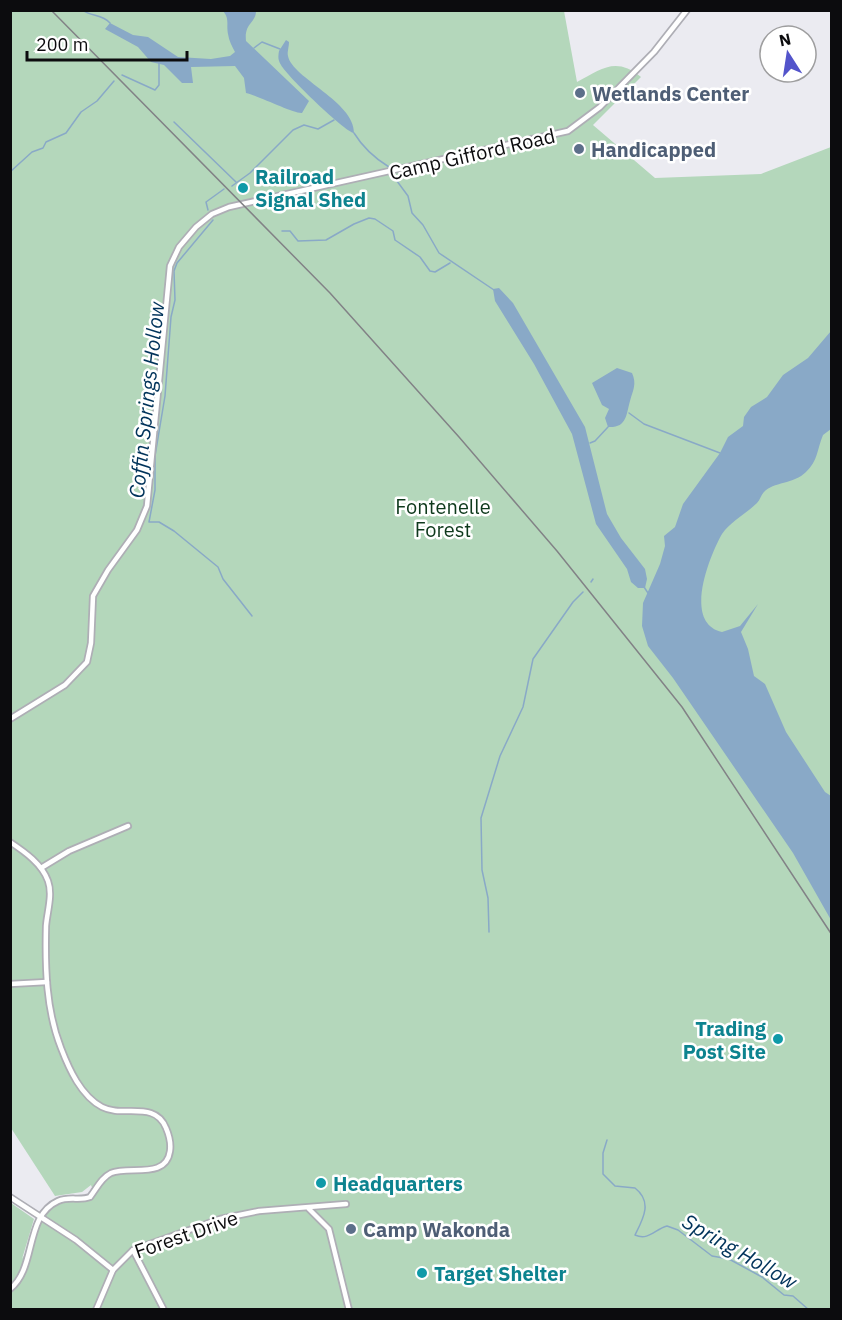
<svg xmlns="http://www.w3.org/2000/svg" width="842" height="1320" font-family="'IBM Plex Sans',sans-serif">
  <rect width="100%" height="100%" fill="#ebebf1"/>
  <path fill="#b4d7bb" d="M10 11H564L577 82C601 69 616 56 641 77L593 125 655 178 761 174 831 147V1309H11V1203L34 1219 22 1259C32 1244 33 1215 53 1201 66 1192 83 1202 93 1190L91 1185 82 1192 55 1196 11 1128Z"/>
  <g fill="#89a9c7">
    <path d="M223 11H256C256 23 244 23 246 41L309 101 302 113C294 114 259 96 246 93L244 78 235 66 191 67 193 83H182L164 65 151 62 138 47 105 29 110 23 133 35 148 37 178 57 211 59 230 56 235 52C232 46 229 41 228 34 226 24 230 19 223 11Z"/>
    <path d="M286 40 289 42C289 47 287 52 288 56 292 78 355 102 354 133 345 132 287 76 281 65 278 60 278 57 279 51Z"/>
    <polygon points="499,288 513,303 585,427 607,514 621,538 645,569 647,579 645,588 638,588 631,582 627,569 596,524 572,434 534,364 495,301 493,289"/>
    <path d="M831 331V429L823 435C817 449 818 461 806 472 794 484 773 482 764 492 761 495 760 500 757 503 746 514 731 521 722 534 710 555 682 623 722 632L740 626 758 604 741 632 748 649 754 676 765 684 786 732 825 792 831 796V920L793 853 673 678 648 646 642 626 643 603 660 564 665 546 664 536 675 527 683 504 720 453 728 437 743 426 744 417 751 407 767 397 783 375 808 358Z"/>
    <path d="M617 368 632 373C637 384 633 390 630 401 626 415 627 428 608 427L605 418 609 409 602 405 592 383Z"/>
  </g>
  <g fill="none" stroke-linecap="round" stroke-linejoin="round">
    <g stroke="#89a9c7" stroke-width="1.5">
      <path d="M82 10C92 17 102 14 110 23"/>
      <polyline points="254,48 262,42 280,49"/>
      <polyline points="122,75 155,90 159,85 159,63"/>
      <polyline points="174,122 236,182"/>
      <path d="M354 133C362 146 376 159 389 167"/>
      <polyline points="10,172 32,152 43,148 46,142 66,133 81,112 97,101 114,81"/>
      <polyline points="394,177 408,196 412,213 423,225 439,253 494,290"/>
      <polyline points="232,186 250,173 293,130 304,125 318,129 334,120"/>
      <polyline points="208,210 206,202 224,189"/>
      <polyline points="213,220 177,263 174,271 175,300 171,317 165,396 155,456 155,490 149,522 159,522 174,531 218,567 223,579 252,616"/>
      <polyline points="282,231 290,231 298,241 326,240 354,224 369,218 375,219 393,231 395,240 420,257 430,271 435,272 450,263"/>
      <polyline points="629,413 644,424 720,453"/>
      <polyline points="590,443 595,441 608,427"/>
      <polyline points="591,582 593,579"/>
      <polyline points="644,587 648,593"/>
      <polyline points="489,932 488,898 482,870 481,818 500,756 523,707 533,659 573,602 583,592"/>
      <path d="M607 1140 603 1153V1174L615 1186 635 1188C653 1202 643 1219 635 1235 649 1241 655 1229 667 1226L678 1230 712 1256 729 1259 762 1277 784 1295 793 1296 809 1310"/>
    </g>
    <defs>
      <g id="street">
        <polyline points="10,719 65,685 87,662 91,643 93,596 108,570 137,530 147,506 170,266 179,247 196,227 212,214 229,207 568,131 600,107 654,52 687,10"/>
        <path d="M10 842C25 852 42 864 48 881 53 895 47 912 46 926 45 967 46 1010 61 1048 69 1069 81 1096 102 1107 123 1118 155 1100 166 1128 169 1135 171 1144 170 1151 166 1180 129 1165 111 1173 101 1178 97 1188 90 1197 80 1201 69 1196 58 1201 24 1216 37 1268 10 1289"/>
        <polyline points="41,868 69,851 128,826"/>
        <polyline points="10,984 47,982"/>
        <polyline points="10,1197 76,1240 113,1270"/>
        <polyline points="309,1209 329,1229 349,1310"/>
        <polyline points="133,1250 164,1310"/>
        <polyline points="96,1310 113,1270 133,1250 220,1219 259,1211 346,1204"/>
      </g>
    </defs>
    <use href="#street" stroke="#aeaeb5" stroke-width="8"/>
    <use href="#street" stroke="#fff" stroke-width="4.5"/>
    <polyline stroke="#828286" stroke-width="1.5" points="51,10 330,293 459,437 557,551 682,707 832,935"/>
  </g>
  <g fill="#5c6f8a" stroke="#fff" stroke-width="2">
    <circle cx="580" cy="93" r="6"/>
    <circle cx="579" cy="149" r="6"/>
    <circle cx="351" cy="1229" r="6"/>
  </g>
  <g fill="#0f9aa8" stroke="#fff" stroke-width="2">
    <circle cx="243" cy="188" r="6"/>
    <circle cx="778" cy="1039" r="6"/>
    <circle cx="321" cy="1183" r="6"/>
    <circle cx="422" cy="1273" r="6"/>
  </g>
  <g text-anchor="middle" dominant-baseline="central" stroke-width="5" stroke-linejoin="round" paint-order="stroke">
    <g font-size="20" font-weight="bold" fill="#4e5e75" stroke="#fff" text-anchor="start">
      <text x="592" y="93">Wetlands Center</text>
      <text x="591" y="149">Handicapped</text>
      <text x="363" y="1229">Camp Wakonda</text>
    </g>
    <g font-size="20" fill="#0c0c0e" stroke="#fff">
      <text transform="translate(472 154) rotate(-13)">Camp Gifford Road</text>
      <text transform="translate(186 1234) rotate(-19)">Forest Drive</text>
    </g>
    <g font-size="20" font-weight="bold" fill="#0d838f" stroke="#fff" text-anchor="start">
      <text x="255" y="176">Railroad<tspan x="255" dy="23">Signal Shed</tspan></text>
      <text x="766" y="1028" text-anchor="end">Trading<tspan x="766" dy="23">Post Site</tspan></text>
      <text x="333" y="1183">Headquarters</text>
      <text x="434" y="1273">Target Shelter</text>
    </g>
    <g font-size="20" fill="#0e391c" stroke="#fff">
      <text x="443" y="506">Fontenelle<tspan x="443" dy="23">Forest</tspan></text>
    </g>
    <g font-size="21" font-style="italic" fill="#00335a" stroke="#fff">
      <text transform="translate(146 400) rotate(-84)">Coffin Springs Hollow</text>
      <text transform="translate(740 1251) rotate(30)">Spring Hollow</text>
    </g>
  </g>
  <rect width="842" height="1320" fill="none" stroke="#0c0c0e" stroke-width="24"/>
  <g transform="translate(788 54) rotate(348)"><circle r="28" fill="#ffffff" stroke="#9e9e9f" stroke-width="1.5"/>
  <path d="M0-4.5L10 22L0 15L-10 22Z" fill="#5354cb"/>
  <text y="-9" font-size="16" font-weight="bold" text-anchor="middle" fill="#0c0c0e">N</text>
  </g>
  <path d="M27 51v9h160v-9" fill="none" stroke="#0c0c0e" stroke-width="3"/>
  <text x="36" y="51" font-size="18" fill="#0c0c0e" stroke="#ffffff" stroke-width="4.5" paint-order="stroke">200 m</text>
</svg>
